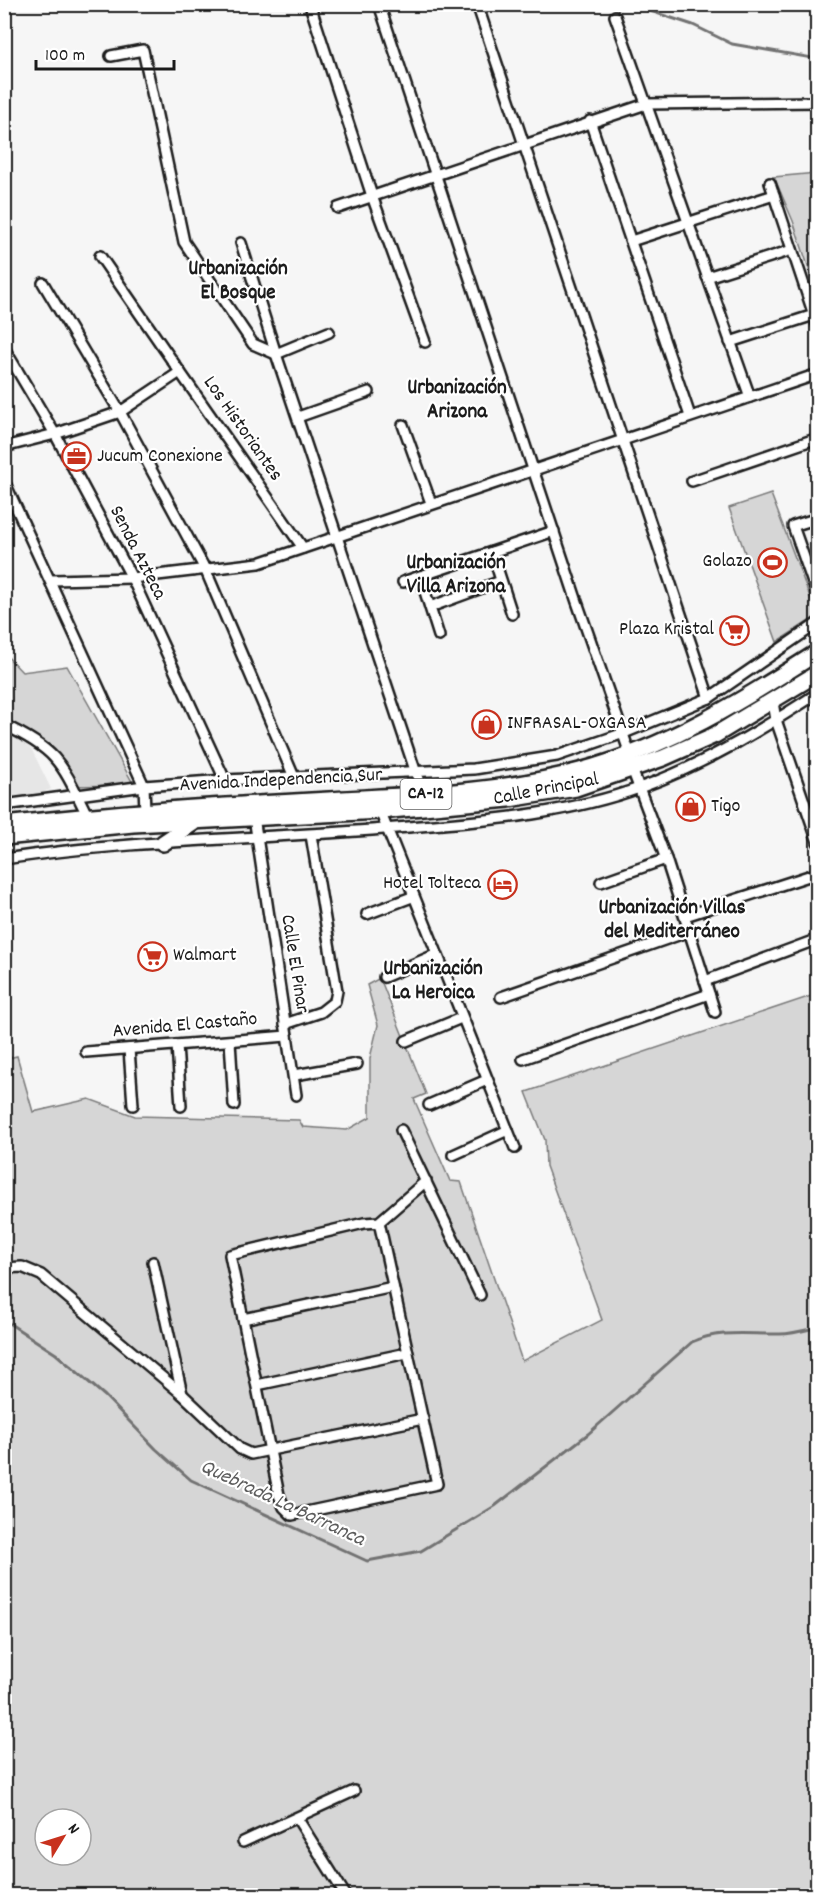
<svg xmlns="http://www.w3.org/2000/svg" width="822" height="1900" font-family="Dekko,sans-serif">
  <rect width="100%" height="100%" fill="#f6f6f6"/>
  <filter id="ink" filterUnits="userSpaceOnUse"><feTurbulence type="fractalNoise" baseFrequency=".0167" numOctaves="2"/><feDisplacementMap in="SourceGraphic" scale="12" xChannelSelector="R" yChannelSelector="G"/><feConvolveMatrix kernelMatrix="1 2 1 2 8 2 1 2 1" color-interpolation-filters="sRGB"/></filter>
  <g filter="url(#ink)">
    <polygon fill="#e6e6e6" points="5,732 19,738 32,750 51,789 20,802 5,805"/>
    <g fill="#d6d6d6" stroke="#797979" stroke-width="1.5" fill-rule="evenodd">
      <polygon points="817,173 818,173 817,293 793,221 774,177"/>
      <polygon points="771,494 817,616 777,642 729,508"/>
      <path d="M4 653 22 672 67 666 134 785 67 786C65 756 27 741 5 728Z"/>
      <path d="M380 978 426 1094 414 1099 450 1181 461 1182 522 1361 602 1320 546 1166 545 1140 526 1092 817 994V1895H5L4 1059 17 1056 33 1112 89 1099 135 1116 299 1120 303 1127 347 1130 370 1117V1058L378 1025 367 985ZM45 1819H81V1855H45Z"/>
    </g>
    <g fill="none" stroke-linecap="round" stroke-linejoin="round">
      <g stroke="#727272" stroke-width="3">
        <polyline points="629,4 693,25 732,44 818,59"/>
        <path d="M4 1320 56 1354 105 1396 156 1449 191 1480 367 1561 421 1551 495 1506 588 1434 692 1342C720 1329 751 1335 780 1334 793 1334 806 1330 818 1327"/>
      </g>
      <defs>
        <g id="minor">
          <polyline points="379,4 576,599 630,754"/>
          <polyline points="477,4 709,698"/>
          <polyline points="311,8 372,196 425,342"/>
          <polyline points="615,16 750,397"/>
          <polyline points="111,56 143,50 184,242 253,344 276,354 329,332"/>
          <polyline points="590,121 690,416"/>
          <polyline points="770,183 818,327"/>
          <polyline points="338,208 646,104 818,102"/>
          <polyline points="631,241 774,195"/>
          <polyline points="241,243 276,354 423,794"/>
          <polyline points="100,256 180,372"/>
          <polyline points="707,277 792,250"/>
          <polyline points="43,283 120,412 206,571 294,777"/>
          <polyline points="730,342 814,315"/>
          <polyline points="4,348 55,434 132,578 225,780"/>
          <polyline points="298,417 369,392"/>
          <polyline points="403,425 431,503"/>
          <polyline points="4,447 55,434 120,412 180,372 303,548"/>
          <polyline points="4,481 144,786 145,810"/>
          <polyline points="692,481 818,438"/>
          <polyline points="818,518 793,526 818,597"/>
          <polyline points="492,552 512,614"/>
          <polyline points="420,576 439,636"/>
          <polyline points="52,580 132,578 259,563 818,374"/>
          <polyline points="403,582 554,531"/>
          <polyline points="430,607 501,581"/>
          <polyline points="773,702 776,720 818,842"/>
          <path d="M4 725C58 750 62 764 87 815"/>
          <polyline points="632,769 666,859 715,1012"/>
          <polyline points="4,805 144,786 225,780 474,769 557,756 624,733 709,698 818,623"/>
          <polyline points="380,811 515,1148"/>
          <polyline points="254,817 296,1095"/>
          <path d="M4 859C142 838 282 839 420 826 495 820 571 813 642 787 705 764 761 730 818 693"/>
          <polyline points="601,882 666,859"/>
          <polyline points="367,914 412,897"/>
          <polyline points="685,916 818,873"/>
          <polyline points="384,977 435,955"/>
          <polyline points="705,981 818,939"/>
          <polyline points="501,997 690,931"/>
          <polyline points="285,1024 321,1012 335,1001 337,991 311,835"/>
          <polyline points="230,1041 234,1105"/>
          <polyline points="406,1041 461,1018"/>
          <polyline points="177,1045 181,1106"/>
          <polyline points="129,1049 133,1105"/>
          <polyline points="86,1052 287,1036"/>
          <polyline points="523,1059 709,994"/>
          <polyline points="295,1075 357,1064"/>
          <polyline points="429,1105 487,1080"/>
          <polyline points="401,1130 480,1295"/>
          <polyline points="453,1155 508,1130"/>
          <polyline points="379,1222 437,1484 292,1515 284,1507 279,1495 230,1255 364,1223 379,1222 426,1181"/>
          <polyline points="153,1262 182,1394"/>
          <polyline points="4,1268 22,1267 41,1275 182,1394 240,1449 251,1454 423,1419"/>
          <polyline points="243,1319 393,1287"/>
          <polyline points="257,1385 407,1353"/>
          <polyline points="297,1818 346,1896"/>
          <polyline points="243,1842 354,1791"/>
        </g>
        <g id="trunk">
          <path d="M4 825C113 812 221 806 329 800 413 795 499 793 580 771 668 747 742 701 818 652"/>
          <polyline points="4,837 133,824 380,811 509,799 576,788 663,758 715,735 818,673"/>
          <polyline points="163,843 193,823"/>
        </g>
      </defs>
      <use href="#minor" stroke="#1c1c1c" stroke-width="14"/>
      <use href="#trunk" stroke="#1c1c1c" stroke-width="20"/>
      <use href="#minor" stroke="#fff" stroke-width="9"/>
      <use href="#trunk" stroke="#fff" stroke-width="15"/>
    </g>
  </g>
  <defs>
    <symbol id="office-ring" viewBox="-11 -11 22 22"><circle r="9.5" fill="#fff" stroke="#c8321e" stroke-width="1.5"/><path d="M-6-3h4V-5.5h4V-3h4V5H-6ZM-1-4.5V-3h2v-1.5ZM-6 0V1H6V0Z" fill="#c8321e"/></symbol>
    <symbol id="stadium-ring" viewBox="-11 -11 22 22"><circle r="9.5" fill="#fff" stroke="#c8321e" stroke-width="1.5"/><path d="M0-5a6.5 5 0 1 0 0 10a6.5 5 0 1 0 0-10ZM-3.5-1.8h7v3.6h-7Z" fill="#c8321e"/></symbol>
    <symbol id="supermarket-ring" viewBox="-11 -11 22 22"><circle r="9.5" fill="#fff" stroke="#c8321e" stroke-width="1.5"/><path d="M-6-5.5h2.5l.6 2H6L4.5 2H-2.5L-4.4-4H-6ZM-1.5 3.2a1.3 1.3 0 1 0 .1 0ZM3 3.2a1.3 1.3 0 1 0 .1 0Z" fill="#c8321e"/></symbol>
    <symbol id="shop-ring" viewBox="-11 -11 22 22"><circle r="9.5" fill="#fff" stroke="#c8321e" stroke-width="1.5"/><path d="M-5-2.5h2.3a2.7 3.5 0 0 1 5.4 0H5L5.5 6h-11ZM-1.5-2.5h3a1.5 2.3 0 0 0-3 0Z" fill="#c8321e"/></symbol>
    <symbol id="hotel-ring" viewBox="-11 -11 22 22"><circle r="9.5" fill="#fff" stroke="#c8321e" stroke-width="1.5"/><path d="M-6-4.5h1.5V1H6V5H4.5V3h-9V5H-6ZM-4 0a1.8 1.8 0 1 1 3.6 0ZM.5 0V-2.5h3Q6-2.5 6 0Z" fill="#c8321e"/></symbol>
  </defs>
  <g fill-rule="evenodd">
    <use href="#office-ring" x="60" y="440" width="33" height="33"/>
    <use href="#stadium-ring" x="756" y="546" width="33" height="33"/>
    <use href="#supermarket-ring" x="718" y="614" width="33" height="33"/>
    <use href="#shop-ring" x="470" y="708" width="33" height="33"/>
    <use href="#shop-ring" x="674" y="790" width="33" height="33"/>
    <use href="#hotel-ring" x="486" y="868" width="33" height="33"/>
    <use href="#supermarket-ring" x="136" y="940" width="33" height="33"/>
  </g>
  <g text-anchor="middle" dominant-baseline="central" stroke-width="4.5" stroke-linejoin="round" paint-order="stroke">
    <rect fill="#fff" stroke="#606060" stroke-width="1.5" x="400.5" y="779" width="51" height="30" rx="4.5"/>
    <g font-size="18" font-weight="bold" fill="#1c1c1c">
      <text x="426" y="794">CA-12</text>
    </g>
    <g font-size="20" fill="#1c1c1c" stroke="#fff">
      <text transform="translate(242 429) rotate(55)">Los Historiantes</text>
      <text transform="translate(137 553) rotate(63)">Senda Azteca</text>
      <text transform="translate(281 781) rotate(-3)">Avenida Independencia Sur</text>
      <text transform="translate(546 790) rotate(-11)">Calle Principal</text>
      <text transform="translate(294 964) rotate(81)">Calle El Pinar</text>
      <text transform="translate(185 1026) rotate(-5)">Avenida El Castaño</text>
    </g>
    <g font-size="20" fill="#1c1c1c" stroke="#fff" text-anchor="start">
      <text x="97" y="457">Jucum Conexione</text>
      <text x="752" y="562" text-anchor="end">Golazo</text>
      <text x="714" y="630" text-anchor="end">Plaza Kristal</text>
      <text x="507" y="724">INFRASAL-OXGASA</text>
      <text x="711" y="807">Tigo</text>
      <text x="481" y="884" text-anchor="end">Hotel Tolteca</text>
      <text x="173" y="956">Walmart</text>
    </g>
    <g font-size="21" font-weight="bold" fill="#1c1c1c" stroke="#fff">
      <text x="238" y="270">Urbanización<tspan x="238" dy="24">El Bosque</tspan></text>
      <text x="457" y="389">Urbanización<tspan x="457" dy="24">Arizona</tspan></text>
      <text x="456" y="564">Urbanización<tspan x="456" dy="24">Villa Arizona</tspan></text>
      <text x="672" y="909">Urbanización Villas<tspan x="672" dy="24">del Mediterráneo</tspan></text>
      <text x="433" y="970">Urbanización<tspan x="433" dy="24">La Heroica</tspan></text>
    </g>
    <g font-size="21" font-style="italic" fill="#5d5d5d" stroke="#fff">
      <text transform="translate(282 1504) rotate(25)">Quebrada La Barranca</text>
    </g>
  </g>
  <rect width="822" height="1900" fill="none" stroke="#fff" stroke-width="24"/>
  <rect x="12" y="12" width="798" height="1876" fill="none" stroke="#1c1c1c" stroke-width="2" filter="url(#ink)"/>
  <g transform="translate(63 1837) rotate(52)"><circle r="28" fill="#ffffff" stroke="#a4a4a4" stroke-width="1.5"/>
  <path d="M0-4.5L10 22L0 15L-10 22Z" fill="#c8321e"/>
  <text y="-9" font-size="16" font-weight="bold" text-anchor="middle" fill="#1c1c1c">N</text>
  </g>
  <path d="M36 60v9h138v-9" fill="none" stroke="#1c1c1c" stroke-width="3"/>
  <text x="45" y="60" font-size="18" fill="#1c1c1c" stroke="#ffffff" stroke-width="4.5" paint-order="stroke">100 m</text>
</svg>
